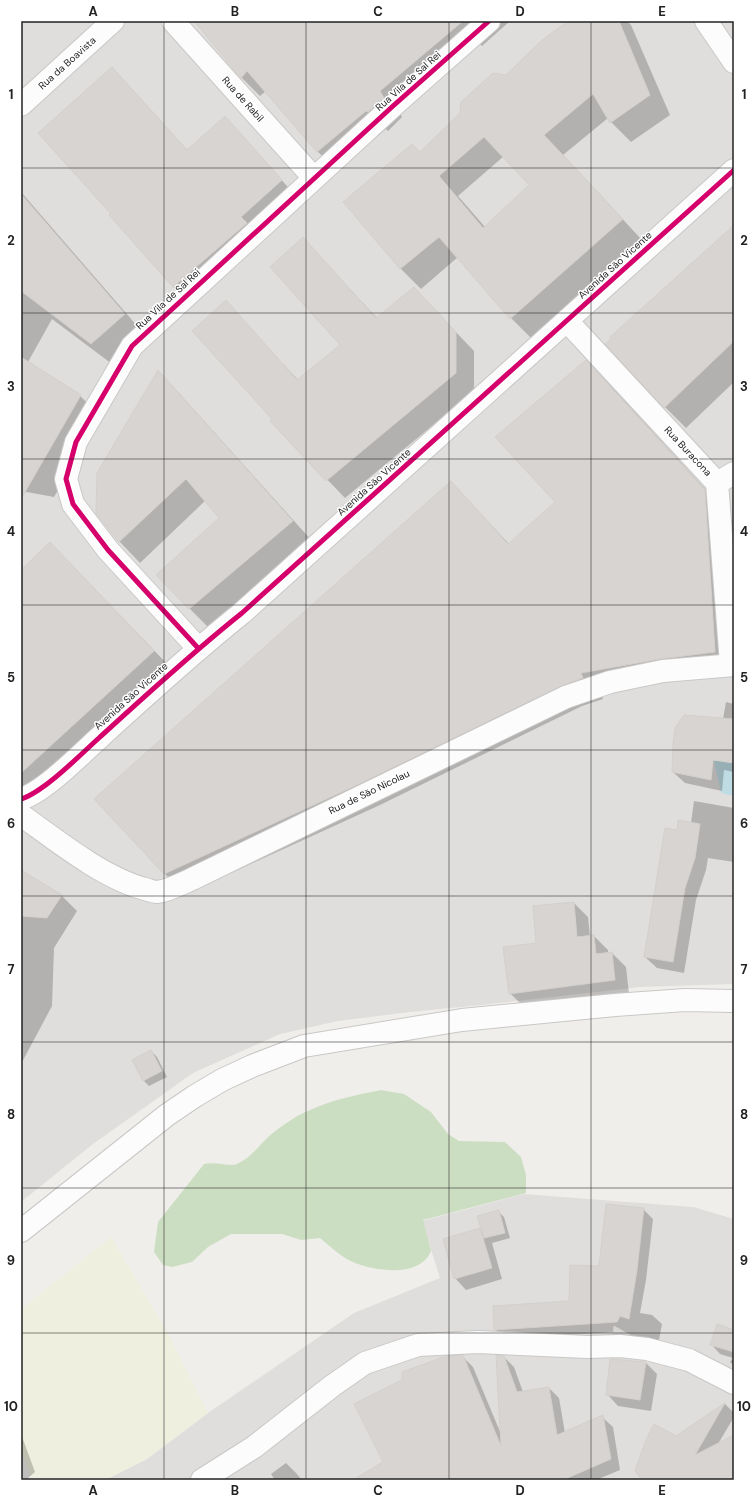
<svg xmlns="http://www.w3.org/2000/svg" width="755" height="1501" font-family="'DM Sans',sans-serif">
  <rect width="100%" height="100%" fill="#f0eeeb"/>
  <g fill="#dfdedc">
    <polygon points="21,21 734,21 734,984 640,987 491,1004 410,1012 338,1021 280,1034 193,1073 93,1144 21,1202"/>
    <polygon points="524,1194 693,1207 734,1219 734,1480 105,1480 147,1459 208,1413 354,1313 440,1278 422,1221"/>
  </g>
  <polygon fill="#efefdf" points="111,1237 165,1328 208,1413 147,1459 105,1480 32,1480 21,1450 21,1309"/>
  <path fill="#cbdec1" d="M381 1090 404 1094 431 1112 448 1134 459 1141 505 1142 521 1157 526 1175V1193L423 1220 431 1251C420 1278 376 1271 355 1263 342 1258 331 1247 320 1238L301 1240 282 1234H231L208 1247 192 1262 172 1267 163 1265 154 1252 158 1222 204 1164C215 1161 230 1167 237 1164 253 1157 261 1142 274 1132 285 1124 295 1116 308 1111 331 1100 356 1095 381 1090Z"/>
  <polygon fill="#bfdbe3" points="714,760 734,763 734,796 721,793"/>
  <g fill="#0003" fill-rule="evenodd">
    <polygon points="195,21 510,21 482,46 479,43 399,111 402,117 388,131 386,129 337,170 317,151 266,91 260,96 241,77"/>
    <path d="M572 21H627L631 25 670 115 631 142 611 122 608 118 563 155 642 240 531 338 511 318 458 257 421 289 401 269 345 202 420 153ZM504 156 531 185 485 227 458 196Z"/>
    <polygon points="112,68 188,151 238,131 295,195 187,300 173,287 112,214"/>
    <polygon points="21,192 145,335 112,364 52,319 28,362 80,396 101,416 54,497 21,491"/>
    <polygon points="734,227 734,382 686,428 665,407"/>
    <polygon points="303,239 377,318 432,307 474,351 474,391 345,498 271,421 274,419 225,302 298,380 342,346"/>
    <polygon points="586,362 607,382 726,512 734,673 682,679 601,693 603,699 582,706 380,805 185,894 164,873 451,482 510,545 556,502"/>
    <polygon points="158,371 178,392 313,542 210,629 189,608 221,518 206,500 140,563 120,542 97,513"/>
    <polygon points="70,564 174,671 21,806 21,571"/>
    <polygon points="726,702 734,704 734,772 724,770 722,791 685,783 673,772 723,719"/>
    <polygon points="694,801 734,808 734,862 708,858 706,870 696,900 684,973 657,968 645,957 677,831 691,823"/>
    <polygon points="21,871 61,895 77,911 54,948 52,1006 21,1064"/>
    <polygon points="574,903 588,917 590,937 594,936 608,950 608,953 612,953 626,967 629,994 524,1007 510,993 537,943"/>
    <polygon points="151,1051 157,1057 167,1077 149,1086 144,1081"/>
    <polygon points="643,1209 653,1219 646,1280 640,1313 652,1315 662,1324 658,1345 624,1343 614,1333 615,1332 505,1339 496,1330 570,1302 600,1267"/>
    <polygon points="498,1211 504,1217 510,1238 492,1243 502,1279 466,1290 455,1278 480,1229 483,1232"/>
    <polygon points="734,1330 734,1366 730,1362 733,1358 720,1354 711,1344"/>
    <polygon points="462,1356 473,1367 501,1434 504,1357 514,1367 523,1392 549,1388 559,1398 565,1433 602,1417 613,1427 620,1470 596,1480 355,1480 384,1462"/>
    <polygon points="646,1363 657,1374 651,1411 618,1406 607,1394"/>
    <polygon points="725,1404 734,1413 734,1417 718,1444 734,1436 734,1480 643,1480 676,1437"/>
    <polygon points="21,1434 35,1472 26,1480 21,1480"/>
    <polygon points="286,1463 296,1473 302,1480 275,1480 271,1474"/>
  </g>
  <g fill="#d7d4d2" stroke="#d3d0cc" fill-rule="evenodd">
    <polygon points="194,21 463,21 380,91 384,98 368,112 366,111 317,152 247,71 241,78"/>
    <path d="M568 21H619L650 95 610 123 593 94 544 135 623 219 510 319 439 237 400 269 343 202 412 144 420 152 460 113 461 102 493 73 506 75 542 40ZM484 137 529 185 483 228 439 176Z"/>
    <polygon points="112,67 187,150 225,116 282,180 241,217 247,223 173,287 109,215 111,214 38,133"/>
    <polygon points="21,194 125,314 91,344 21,291"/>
    <polygon points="734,225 734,341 664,408 605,344 611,339 610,337"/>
    <polygon points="303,237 376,318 414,287 456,332 456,373 326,481 270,421 272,419 192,331 226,300 297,380 340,345 270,267"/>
    <polygon points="21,357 81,395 21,499"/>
    <polygon points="586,360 705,490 715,652 660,659 581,673 583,678 561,686 359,784 164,874 94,799 451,481 508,544 555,502 495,437"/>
    <polygon points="158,370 293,521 189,609 156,575 219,518 186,479 119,542 96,513 97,473"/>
    <polygon points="50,542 154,651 21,773 21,570"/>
    <polygon points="684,715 734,719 734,763 713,760 711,780 672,772 673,744 675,728"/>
    <polygon points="678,820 700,824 695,858 685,888 673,962 644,957 665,828 677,830"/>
    <polygon points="21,870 62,895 47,918 21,916"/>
    <polygon points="574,902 577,937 594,935 596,954 612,952 615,980 509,994 503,947 536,943 533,906"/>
    <polygon points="151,1050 162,1071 143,1081 132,1060"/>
    <polygon points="606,1204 644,1208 637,1270 629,1319 620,1316 617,1322 494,1330 493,1306 569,1301 570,1265 599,1266"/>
    <polygon points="499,1210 505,1233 484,1238 477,1216"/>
    <polygon points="480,1228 492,1268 454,1279 443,1239"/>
    <polygon points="717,1324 734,1330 734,1352 710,1345"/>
    <polygon points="614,1326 630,1335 613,1334"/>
    <polygon points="463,1355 501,1446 496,1355 504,1356 517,1392 549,1387 557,1435 603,1415 611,1459 563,1480 353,1480 383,1462 354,1404 402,1380 402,1372 446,1356"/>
    <polygon points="610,1359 646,1362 640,1400 606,1395"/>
    <polygon points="725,1403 695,1455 734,1435 734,1480 642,1480 635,1471 646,1440 654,1424 676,1436"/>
  </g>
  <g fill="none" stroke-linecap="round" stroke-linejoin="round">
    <defs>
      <g id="street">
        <polyline points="173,21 314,178"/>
        <polyline points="706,21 734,62"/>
        <polyline points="21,105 113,21"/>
        <polyline points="567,321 717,483 731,664"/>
        <polyline points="717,483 734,473"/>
        <polyline points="198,648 108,550 73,504 66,479 76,442 132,346 393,106 489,21"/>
        <path d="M21 799C44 792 80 755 100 737 146 695 193 652 242 613L734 170"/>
        <path d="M21 815C56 840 103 878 145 889 149 890 153 892 157 892 168 891 181 884 192 879L566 697 610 682 663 671 734 665"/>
        <polyline points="21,1231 167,1115 195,1096 222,1080 252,1066 304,1046 462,1020 615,1005 685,1000 734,1001"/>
        <polyline points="202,1480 254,1447 332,1386 365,1363 418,1345 478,1342 587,1347 620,1346 647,1349 689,1360 734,1383"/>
      </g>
    </defs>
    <use href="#street" stroke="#c9c8c7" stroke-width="24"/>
    <use href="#street" stroke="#fdfcfc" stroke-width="22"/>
    <defs>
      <g id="cycleway">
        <polyline points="198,648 108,550 73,504 66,479 76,442 132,346 393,106 489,21"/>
        <path d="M21 799C44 792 80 755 100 737 146 695 193 652 242 613L734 170"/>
      </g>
    </defs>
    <use href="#cycleway" stroke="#fff" stroke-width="8"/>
    <use href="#cycleway" stroke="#d6006c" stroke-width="5"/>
  </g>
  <path fill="none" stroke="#222" stroke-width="1" stroke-opacity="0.55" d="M164 21V1480M306 21V1480M449 21V1480M591 21V1480M21 168H734M21 313H734M21 459H734M21 605H734M21 750H734M21 896H734M21 1042H734M21 1188H734M21 1333H734"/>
  <g text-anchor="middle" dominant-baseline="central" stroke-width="3" stroke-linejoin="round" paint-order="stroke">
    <g font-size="10" fill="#222" stroke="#fff">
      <text transform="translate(67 63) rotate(-42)">Rua da Boavista</text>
      <text transform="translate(408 81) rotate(-42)">Rua Vila de Sal Rei</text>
      <text transform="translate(243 99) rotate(48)">Rua de Rabil</text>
      <text transform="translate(615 265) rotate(-42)">Avenida São Vicente</text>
      <text transform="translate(168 299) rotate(-43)">Rua Vila de Sal Rei</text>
      <text transform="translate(688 451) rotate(47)">Rua Buracona</text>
      <text transform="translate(374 482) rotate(-42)">Avenida São Vicente</text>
      <text transform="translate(131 696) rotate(-42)">Avenida São Vicente</text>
      <text transform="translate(369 792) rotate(-26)">Rua de São Nicolau</text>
    </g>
  </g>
  <rect width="755" height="1501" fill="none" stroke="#ffffff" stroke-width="44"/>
  <rect x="22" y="22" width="711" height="1457" fill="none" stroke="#222" stroke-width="1.5"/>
  <g font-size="13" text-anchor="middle" font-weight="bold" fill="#222">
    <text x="93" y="16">A</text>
    <text x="235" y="16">B</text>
    <text x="378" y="16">C</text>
    <text x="520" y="16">D</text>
    <text x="662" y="16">E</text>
    <text x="11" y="99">1</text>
    <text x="744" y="99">1</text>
    <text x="11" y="245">2</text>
    <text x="744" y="245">2</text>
    <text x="11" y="391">3</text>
    <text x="744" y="391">3</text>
    <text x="11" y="536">4</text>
    <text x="744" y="536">4</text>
    <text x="11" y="682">5</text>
    <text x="744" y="682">5</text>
    <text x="11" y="828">6</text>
    <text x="744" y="828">6</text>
    <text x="11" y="974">7</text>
    <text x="744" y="974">7</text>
    <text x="11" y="1119">8</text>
    <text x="744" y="1119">8</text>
    <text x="11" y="1265">9</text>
    <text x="744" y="1265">9</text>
    <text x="11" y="1411">10</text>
    <text x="744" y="1411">10</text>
    <text x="93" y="1495">A</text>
    <text x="235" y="1495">B</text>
    <text x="378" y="1495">C</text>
    <text x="520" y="1495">D</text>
    <text x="662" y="1495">E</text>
  </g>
</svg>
